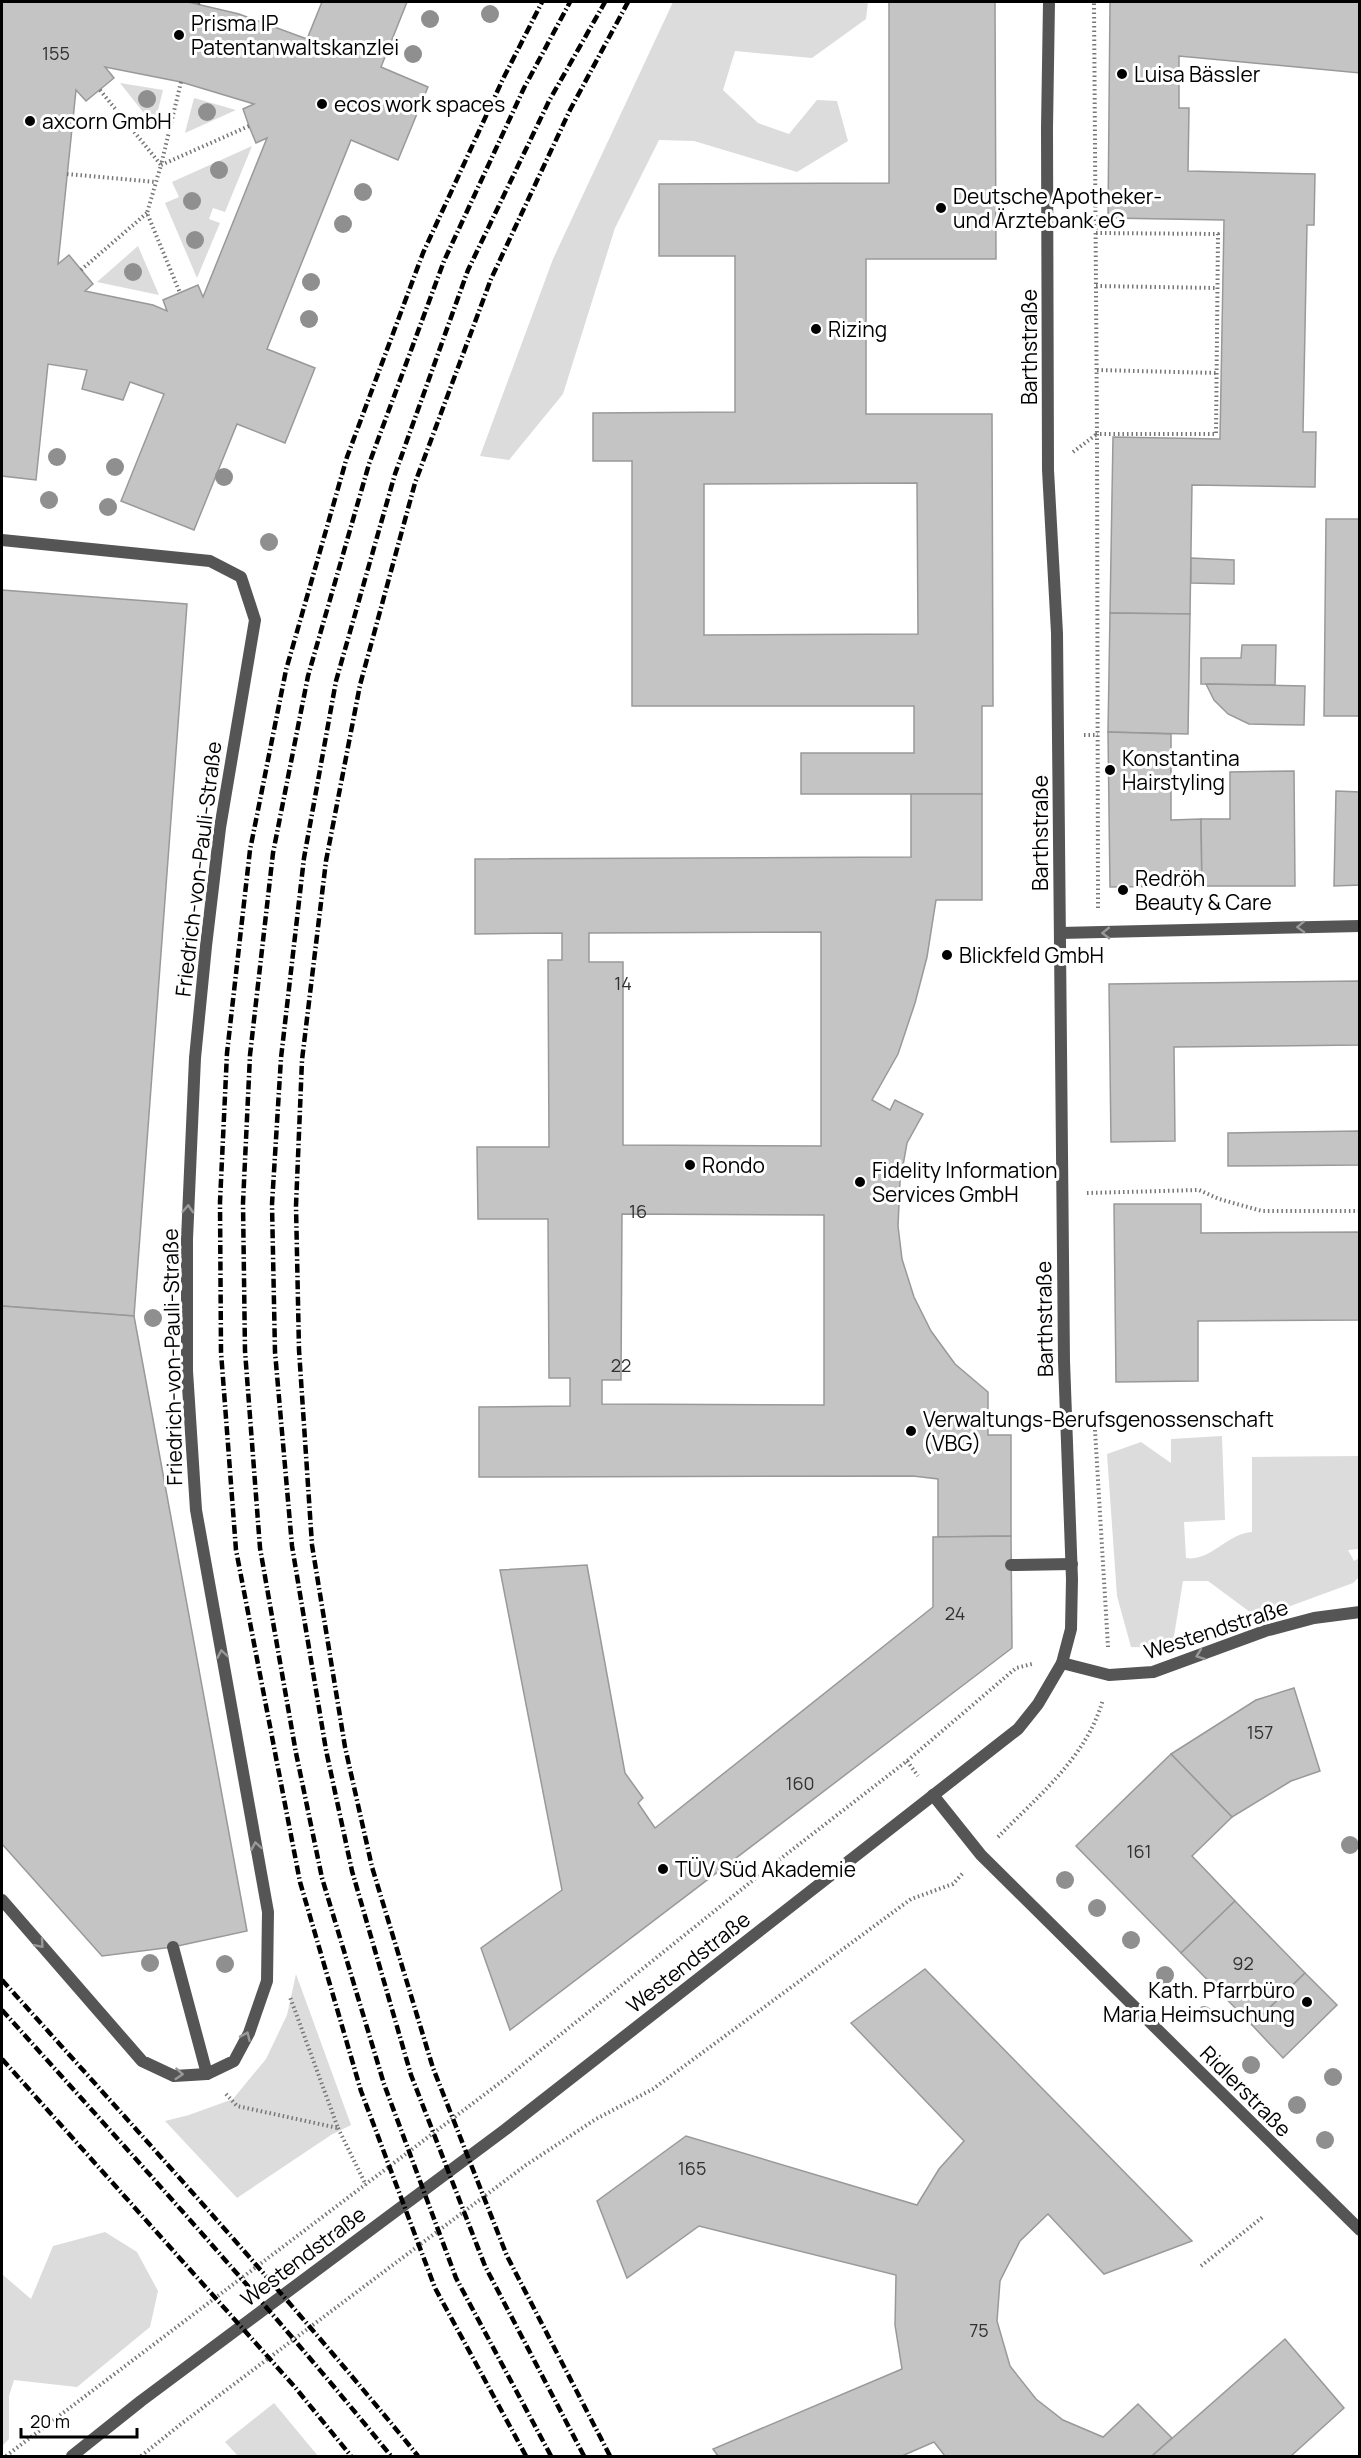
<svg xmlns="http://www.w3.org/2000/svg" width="1361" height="2458" font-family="Manrope,sans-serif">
  <rect width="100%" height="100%" fill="#fff"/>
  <g fill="#dcdcdc">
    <polygon points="673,2 868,2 866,19 812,58 735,51 723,90 758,123 789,134 817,100 837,101 848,141 797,172 694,141 659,140 615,228 563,394 509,460 480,456 553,259"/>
    <polygon points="120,83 163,90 154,126"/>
    <polygon points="194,98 236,110 185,133"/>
    <polygon points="252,146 225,212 213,208 209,219 220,223 197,278 165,203 179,197 172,182"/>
    <polygon points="138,246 159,295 97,282"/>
    <path d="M1222 1436 1225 1520 1184 1522 1186 1558C1210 1562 1228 1533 1252 1532V1457L1359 1456V1549L1348 1550 1354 1561 1359 1558V1577L1353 1583 1258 1618 1208 1581H1183L1172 1648 1131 1647 1117 1596 1107 1454 1141 1442 1171 1463V1439Z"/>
    <polygon points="296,1974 351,2125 331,2135 237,2198 165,2121 189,2115 233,2099 266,2059 287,2015"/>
    <polygon points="105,2232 137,2252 158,2291 150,2327 77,2387 14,2380 9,2396 9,2439 2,2446 2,2276 3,2275 31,2299 53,2246"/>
    <polygon points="274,2403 318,2456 238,2456 225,2442"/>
  </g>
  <g fill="#c4c4c4" stroke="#999" stroke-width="1.5" fill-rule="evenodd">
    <path d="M2 2H188L239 14 307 39 322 2H407L381 67 428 87 398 160 351 140 267 349 315 368 285 443 237 424 194 530 121 501 164 394 130 382 123 400 82 389 87 370 48 364 36 480 2 476ZM105 67 181 82 254 104 243 109 249 126 256 143 267 138 203 297 198 285 163 300 167 311 153 305 85 291 93 284 69 255 58 264 76 90 86 101 114 78Z"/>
    <path d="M889 2H995L996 259H866V414H992L993 706H982V794H801V753H914V706H632V461H593V413L735 412V256H659V184L889 183ZM917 483 918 634 704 635V484Z"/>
    <polygon points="1110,2 1360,2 1360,73 1179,56 1179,108 1189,108 1188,171 1315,174 1314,225 1307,225 1303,432 1316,432 1315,487 1192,485 1190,614 1110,613 1113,437 1220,439 1224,220 1108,218"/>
    <polygon points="1326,519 1360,519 1360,716 1324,716"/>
    <polygon points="1191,558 1234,560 1234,584 1191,583"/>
    <polygon points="2,590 187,604 134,1316 2,1306"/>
    <polygon points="1110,613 1190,614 1188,734 1108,732"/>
    <polygon points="1242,645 1276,645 1275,685 1201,684 1201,658 1241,658"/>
    <polygon points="1206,684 1305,686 1304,725 1249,724 1228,714 1214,700"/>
    <polygon points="1108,732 1171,734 1171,820 1201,819 1202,886 1110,887"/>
    <polygon points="1294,771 1295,886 1202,886 1201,819 1230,819 1230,772"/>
    <polygon points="1336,791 1360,792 1360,885 1334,886"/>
    <path d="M911 794H982V900H936L927 957 915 1003 898 1054 872 1100 890 1110 895 1100 923 1114 907 1143 900 1182 898 1226 902 1259 914 1297 931 1331 955 1364 988 1392V1435H1011V1536L938 1537V1479L913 1476 479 1477V1407L570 1406V1378H549L548 1219H478L477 1147H549L548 960H562V933L475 934V859L911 857ZM821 932V1146L623 1145V962H589V933ZM622 1214 824 1215V1405L602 1404V1380H621Z"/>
    <polygon points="1360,981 1360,1045 1174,1047 1175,1141 1111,1142 1109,984"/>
    <polygon points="1360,1131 1360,1165 1228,1166 1228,1133"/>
    <polygon points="1114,1204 1201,1204 1201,1233 1360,1232 1360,1320 1198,1321 1198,1381 1116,1382"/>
    <polygon points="2,1306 134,1316 247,1931 173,1947 102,1956 2,1844"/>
    <polygon points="1011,1536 1012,1648 510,2030 481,1948 562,1890 500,1570 587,1565 625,1773 643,1798 638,1803 655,1828 933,1607 933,1537"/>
    <polygon points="1294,1688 1320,1771 1291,1781 1232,1817 1171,1754 1256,1700"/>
    <polygon points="1171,1754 1232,1817 1192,1856 1235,1901 1181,1953 1076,1846"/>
    <polygon points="1235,1901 1305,1973 1252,2025 1181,1953"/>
    <polygon points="925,1969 1192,2241 1104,2274 1048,2214 1020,2241 1000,2281 997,2321 1010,2366 1036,2399 1063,2420 1103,2437 1138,2404 1172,2438 1152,2456 945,2456 934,2442 902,2456 718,2456 713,2449 902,2369 895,2325 896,2275 699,2226 627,2278 597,2201 686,2136 917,2205 939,2169 964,2141 851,2023"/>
    <polygon points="1305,1973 1337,2005 1283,2058 1252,2025"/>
    <polygon points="1285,2339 1344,2408 1291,2456 1152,2456"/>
  </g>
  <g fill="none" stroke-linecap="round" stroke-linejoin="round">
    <g stroke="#777" stroke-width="4" stroke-dasharray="1.5 3" stroke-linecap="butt">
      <polyline points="198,4 199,2"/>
      <polyline points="181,82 161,165 249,126"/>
      <polyline points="100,90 161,165 147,213 180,293"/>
      <polyline points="67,174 156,182"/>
      <polyline points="1096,233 1218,234 1216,434 1097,434 1098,908"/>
      <polyline points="81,270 147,213"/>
      <polyline points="1096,286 1217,288"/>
      <polyline points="1097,370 1216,373"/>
      <polyline points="1073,452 1097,434 1094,2"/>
      <polyline points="1084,735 1098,735"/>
      <polyline points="1087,1193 1199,1190 1219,1199 1262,1211 1360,1211"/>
      <polyline points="1095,1430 1108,1647"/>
      <polyline points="907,1761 918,1776"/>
      <path d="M998 1837C1037 1797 1088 1756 1103 1699"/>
      <polyline points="226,2094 237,2106 338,2128 290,1997"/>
      <polyline points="338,2128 366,2185"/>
      <polyline points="1201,2266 1264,2216"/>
      <polyline points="6,2456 505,2079 762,1873 907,1761 1016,1668 1032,1664"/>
      <polyline points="141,2456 181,2424 526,2165 596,2119 653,2089 911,1899 953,1884 963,1873"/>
    </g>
    <g stroke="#555" stroke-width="12">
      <polyline points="2,540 210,561 241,577 255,620 220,828 206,946 195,1058 187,1239 187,1371 196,1510 268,1912 267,1981 249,2033 234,2061 207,2074 174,2076 142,2061 2,1900"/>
      <polyline points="1011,1565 1072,1564"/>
      <polyline points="173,1947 207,2074"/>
    </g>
    <g stroke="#555" stroke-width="12">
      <polyline points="1060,933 1360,926"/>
      <polyline points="1062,1663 1109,1675 1153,1672 1265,1631 1314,1618 1360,1612"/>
    </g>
    <g stroke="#555" stroke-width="12">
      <polyline points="933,1795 981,1855 1360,2230"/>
      <polyline points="72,2456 141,2401 506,2129 1018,1729 1038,1704 1062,1663 1071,1629 1072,1579 1064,1361 1057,633 1048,470 1047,128 1049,2"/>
    </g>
    <g stroke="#000" stroke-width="4.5" stroke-dasharray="9 3 1.5 3" stroke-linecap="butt">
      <path d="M2 1980C143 2137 285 2293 418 2456"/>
      <path d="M2 2010C134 2157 267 2303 391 2456"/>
      <polyline points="2,2059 294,2386 351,2456"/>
      <polyline points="526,2456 435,2288 361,2091 300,1882 236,1550 221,1352 220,1202 227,1053 250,850 286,670 347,457 423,253 503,79 542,2"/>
      <polyline points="551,2456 456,2278 384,2084 322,1878 296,1753 260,1548 245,1351 243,1203 250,1055 273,853 308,676 369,464 444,261 524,88 570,2"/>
      <polyline points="584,2456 485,2266 411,2075 352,1871 326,1750 292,1546 275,1352 272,1204 281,1058 304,858 336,681 395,474 468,270 549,101 605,2"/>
      <polyline points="610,2456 507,2256 433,2068 372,1867 345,1747 312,1545 299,1350 296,1206 302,1060 326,861 360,685 415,483 491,279 570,110 628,2"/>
    </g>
  </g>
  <g fill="#8f8f8f">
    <circle cx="490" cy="14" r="9"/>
    <circle cx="430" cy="19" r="9"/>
    <circle cx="413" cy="54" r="9"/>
    <circle cx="147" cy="99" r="9"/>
    <circle cx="207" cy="112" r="9"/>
    <circle cx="219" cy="170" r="9"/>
    <circle cx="363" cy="192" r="9"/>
    <circle cx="192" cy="201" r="9"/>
    <circle cx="343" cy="224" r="9"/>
    <circle cx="195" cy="240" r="9"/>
    <circle cx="133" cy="272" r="9"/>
    <circle cx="311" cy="282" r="9"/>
    <circle cx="309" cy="319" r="9"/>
    <circle cx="57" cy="457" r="9"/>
    <circle cx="115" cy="467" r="9"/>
    <circle cx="224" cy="477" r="9"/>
    <circle cx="49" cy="500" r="9"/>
    <circle cx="108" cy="507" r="9"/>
    <circle cx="269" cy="542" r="9"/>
    <circle cx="153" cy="1318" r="9"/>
    <circle cx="1350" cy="1845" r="9"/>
    <circle cx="1065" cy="1880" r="9"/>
    <circle cx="1097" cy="1908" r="9"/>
    <circle cx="1131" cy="1940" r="9"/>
    <circle cx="150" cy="1963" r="9"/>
    <circle cx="225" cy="1964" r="9"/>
    <circle cx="1165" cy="1975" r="9"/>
    <circle cx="1204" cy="2015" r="9"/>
    <circle cx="1251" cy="2065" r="9"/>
    <circle cx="1333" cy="2077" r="9"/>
    <circle cx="1297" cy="2105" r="9"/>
    <circle cx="1325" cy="2140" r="9"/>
  </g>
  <defs><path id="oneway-chevron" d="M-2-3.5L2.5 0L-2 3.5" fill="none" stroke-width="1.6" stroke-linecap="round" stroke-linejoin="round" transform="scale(1.5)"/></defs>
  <g stroke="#999">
    <use href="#oneway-chevron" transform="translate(1301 927) rotate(178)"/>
    <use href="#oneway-chevron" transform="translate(1106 933) rotate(179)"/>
    <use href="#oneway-chevron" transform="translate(188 1209) rotate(-87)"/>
    <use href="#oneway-chevron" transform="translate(222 1654) rotate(-100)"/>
    <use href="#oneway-chevron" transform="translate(1200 1655) rotate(160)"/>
    <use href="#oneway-chevron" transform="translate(256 1846) rotate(-100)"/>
    <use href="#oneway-chevron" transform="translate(40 1944) rotate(49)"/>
    <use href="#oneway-chevron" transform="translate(246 2036) rotate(-66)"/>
    <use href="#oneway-chevron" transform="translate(179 2074) rotate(4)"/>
  </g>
  <g fill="#000" stroke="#fff" stroke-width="2">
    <circle cx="179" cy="35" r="6"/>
    <circle cx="1122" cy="74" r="6"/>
    <circle cx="322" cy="104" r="6"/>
    <circle cx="30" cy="121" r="6"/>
    <circle cx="941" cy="208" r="6"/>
    <circle cx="816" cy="329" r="6"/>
    <circle cx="1110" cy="770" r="6"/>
    <circle cx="1123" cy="890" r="6"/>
    <circle cx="947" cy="955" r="6"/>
    <circle cx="690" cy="1165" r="6"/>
    <circle cx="860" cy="1182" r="6"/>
    <circle cx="911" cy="1431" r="6"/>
    <circle cx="663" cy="1869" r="6"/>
    <circle cx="1307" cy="2002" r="6"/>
  </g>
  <g text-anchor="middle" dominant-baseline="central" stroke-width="6" stroke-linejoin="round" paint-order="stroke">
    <g font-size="18" fill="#313131">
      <text x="56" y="53">155</text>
      <text x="623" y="983">14</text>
      <text x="638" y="1211">16</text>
      <text x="621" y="1365">22</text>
      <text x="955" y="1613">24</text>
      <text x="1260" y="1732">157</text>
      <text x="800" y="1783">160</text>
      <text x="1139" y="1851">161</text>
      <text x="1243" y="1963">92</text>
      <text x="692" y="2168">165</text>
      <text x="979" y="2330">75</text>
    </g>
    <g font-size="21" fill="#000" stroke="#fff" text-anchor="start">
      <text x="191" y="23">Prisma IP<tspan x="191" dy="24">Patentanwaltskanzlei</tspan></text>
      <text x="1134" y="74">Luisa Bässler</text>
      <text x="334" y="104">ecos work spaces</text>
      <text x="42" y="121">axcorn GmbH</text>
      <text x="953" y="196">Deutsche Apotheker-<tspan x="953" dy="24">und Ärztebank eG</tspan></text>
      <text x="828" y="329">Rizing</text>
      <text x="1122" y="758">Konstantina<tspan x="1122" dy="24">Hairstyling</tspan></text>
      <text x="1135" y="878">Redröh<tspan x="1135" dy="24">Beauty &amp; Care</tspan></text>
      <text x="959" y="955">Blickfeld GmbH</text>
      <text x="702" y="1165">Rondo</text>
      <text x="872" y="1170">Fidelity Information<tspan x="872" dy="24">Services GmbH</tspan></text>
      <text x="923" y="1419">Verwaltungs-Berufsgenossenschaft<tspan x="923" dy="24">(VBG)</tspan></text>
      <text x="675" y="1869">TÜV Süd Akademie</text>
      <text x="1295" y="1990" text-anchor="end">Kath. Pfarrbüro<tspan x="1295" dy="24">Maria Heimsuchung</tspan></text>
    </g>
    <g font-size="21" fill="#000" stroke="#fff">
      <text transform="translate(1029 347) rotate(-90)">Barthstraße</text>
      <text transform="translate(1040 833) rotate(-90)">Barthstraße</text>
      <text transform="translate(198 869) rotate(-83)">Friedrich-von-Pauli-Straße</text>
      <text transform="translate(1044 1319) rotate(-91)">Barthstraße</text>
      <text transform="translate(172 1357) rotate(-91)">Friedrich-von-Pauli-Straße</text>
      <text transform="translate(1216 1629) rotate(-18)">Westendstraße</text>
      <text transform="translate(688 1962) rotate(-38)">Westendstraße</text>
      <text transform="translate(1246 2091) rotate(45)">Ridlerstraße</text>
      <text transform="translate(303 2256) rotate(-37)">Westendstraße</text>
    </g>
  </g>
  <rect width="1361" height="2458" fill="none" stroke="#000000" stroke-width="6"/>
  <path d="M21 2428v9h116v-9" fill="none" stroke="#000000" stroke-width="3"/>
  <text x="30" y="2428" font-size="18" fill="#000000" stroke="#ffffff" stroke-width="4.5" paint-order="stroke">20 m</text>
</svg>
